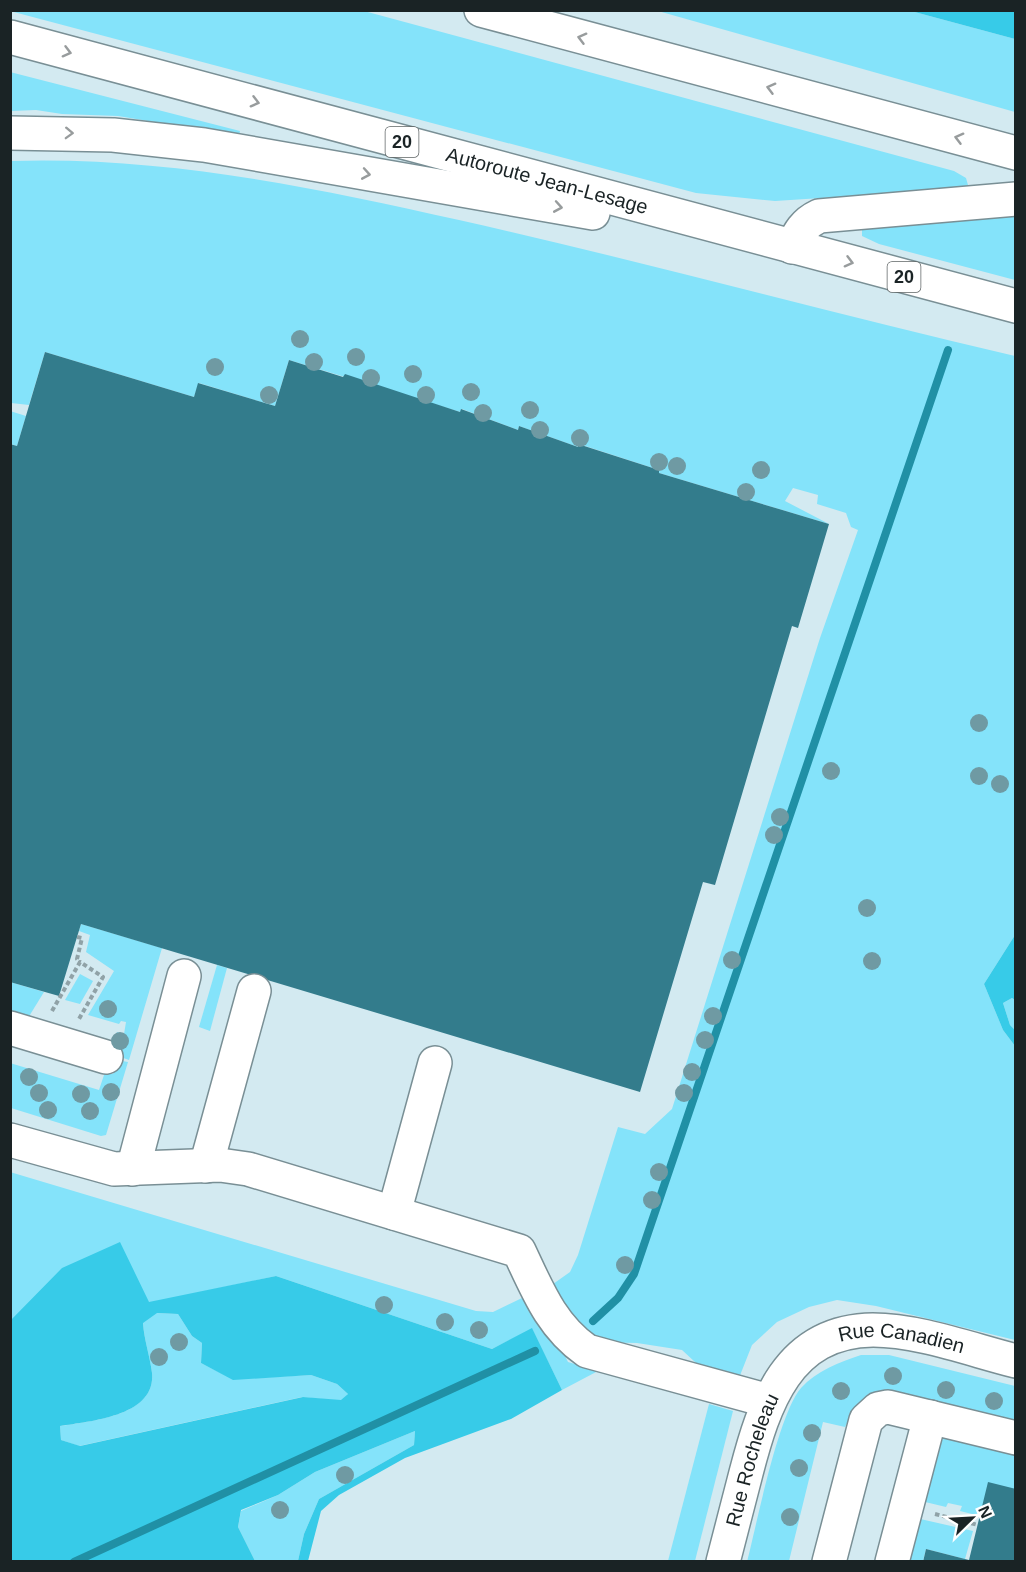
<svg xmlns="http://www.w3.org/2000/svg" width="1026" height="1572" font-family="Arial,sans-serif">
  <rect width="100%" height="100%" fill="#d3eaf1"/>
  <g fill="#84e3fa">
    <polygon points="10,11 364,11 954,171 966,178 968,185 960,189 775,201 696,193"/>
    <polygon points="658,11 911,11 1015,39 1015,112"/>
    <polygon points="10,72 240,131 239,136 118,116 62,114 36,110 11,111"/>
    <path d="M10 161C163 156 312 187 459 220 646 262 830 313 1015 356V935L984 984 1003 1030 1015 1046V1340L876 1306 837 1300 809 1307 777 1322 752 1345 739 1378 708 1374 682 1350 637 1343 595 1342 546 1289 570 1272 578 1255 618 1127 645 1134 672 1109 820 638 858 530 851 527 846 513 817 504 818 495 793 488 785 501 829 524 659 473V470L579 444 578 447 519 426 518 430 462 409 460 412 289 360 275 406 199 383 194 397 45 352 29 405 11 403Z"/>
    <polygon points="1015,214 1015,280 879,244 862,236 862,227"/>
    <polygon points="10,411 26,416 17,446 11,444"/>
    <polygon points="81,924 162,948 129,1060 118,1056 121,1044 114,1042 117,1032 124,1034 126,1022 121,1021 119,1024 88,1015 114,971 86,952 90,935 79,931"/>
    <polygon points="217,965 227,968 210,1031 199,1027"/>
    <polygon points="80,974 93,981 80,1004 65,1000"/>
    <polygon points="10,982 44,992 28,1018 11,1013"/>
    <polygon points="1012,998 1015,1000 1015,1030 1010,1025 1003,1003"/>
    <polygon points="117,1060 128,1062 106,1135 101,1136 11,1108 10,1063 99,1090 105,1072 113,1074"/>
    <polygon points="10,1172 476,1311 493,1312 522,1298 559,1344 568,1362 598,1371 562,1390 532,1329 492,1349 276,1276 149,1303 11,1320"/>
    <path d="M156 1313 178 1314 192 1336 202 1343 201 1363 233 1379 311 1375 337 1384 348 1394 342 1401 302 1397 79 1446 61 1440 60 1426C90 1421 156 1416 152 1373 150 1356 144 1340 143 1322Z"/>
    <path d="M861 1355H889L1015 1386V1422L866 1399 853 1411 845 1427 823 1422 789 1561 747 1562C757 1523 778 1415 801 1388 816 1371 840 1362 861 1355Z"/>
    <polygon points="709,1404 733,1411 695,1561 668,1561"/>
    <polygon points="415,1431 414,1445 319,1499 304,1534 298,1561 255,1561 238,1527 241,1511 278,1495 315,1472"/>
    <polygon points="947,1437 1015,1452 1015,1489 980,1516 960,1511 962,1506 948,1503 946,1507 921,1501 940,1441"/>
    <polygon points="916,1518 973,1531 965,1559 926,1549 923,1561 905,1562"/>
  </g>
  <g fill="#37cbe8" fill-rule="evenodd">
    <polygon points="911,11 1015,11 1015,39"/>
    <polygon points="1015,935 1015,1000 1012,998 1003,1003 1010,1025 1015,1030 1015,1046 1003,1030 984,984"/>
    <path d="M120 1242 149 1302 276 1276 492 1349 532 1328 562 1390 511 1419 405 1458 339 1495 321 1511 308 1561H298L304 1534 319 1499 414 1445 415 1431 315 1472 278 1495 241 1510 238 1527 255 1561H11V1320L62 1268ZM157 1313 178 1314 192 1336 202 1343 201 1363 233 1380 311 1375 337 1384 348 1394 341 1400 303 1397 80 1446 61 1440 60 1426C91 1421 156 1416 152 1373 150 1356 144 1340 143 1323Z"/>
  </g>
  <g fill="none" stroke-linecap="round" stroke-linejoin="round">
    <g stroke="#2090a5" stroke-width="8">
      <polyline points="593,1321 618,1298 634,1274 948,350"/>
      <polyline points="74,1562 535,1351"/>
    </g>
  </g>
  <g fill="#337c8c">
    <polygon points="45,352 194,397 198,383 275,406 289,360 343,377 345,374 460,412 461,409 518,430 519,426 578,447 578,444 659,470 659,473 829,524 798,628 792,626 715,885 703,882 640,1092 81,924 59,996 10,982 10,444 17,446"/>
    <polygon points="988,1482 1016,1489 1016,1562 923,1562 926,1549 969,1560"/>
  </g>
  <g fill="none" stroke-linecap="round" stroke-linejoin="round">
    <defs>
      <g id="minor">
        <path d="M792 247C799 233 804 223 819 216L1016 199"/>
        <polyline points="10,1028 106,1057"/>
        <path d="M10 1140 114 1169 220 1165 248 1169 519 1251C537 1289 551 1326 587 1351L769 1401"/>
        <polyline points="206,1166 254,991"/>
        <polyline points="133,1169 184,976"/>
        <polyline points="394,1213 435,1063"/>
        <path id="s1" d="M723 1562C731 1532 738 1503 746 1473 764 1404 787 1331 873 1330 918 1330 972 1350 1016 1361"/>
        <polyline points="829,1562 866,1420 878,1409 888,1407 1016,1438"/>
        <polyline points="892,1562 930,1417"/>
      </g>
      <g id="highway">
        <polyline points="481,10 1016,153"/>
        <path id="s2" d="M10 37 1016 306"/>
        <polyline points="10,133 113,135 204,145 593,213"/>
      </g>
    </defs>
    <use href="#minor" stroke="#798f95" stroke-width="36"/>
    <use href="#highway" stroke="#798f95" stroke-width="36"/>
    <g stroke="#90a2a7" stroke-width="4" stroke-dasharray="4.5 3" stroke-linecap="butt">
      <polyline points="77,937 82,938 77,959 80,962"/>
      <polyline points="52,1011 80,962 103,977 79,1019"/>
      <polyline points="935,1514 978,1525"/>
    </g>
    <use href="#minor" stroke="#fff" stroke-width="33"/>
    <use href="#highway" stroke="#fff" stroke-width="33"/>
  </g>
  <g fill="#6f9aa3">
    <circle cx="300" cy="339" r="9"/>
    <circle cx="356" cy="357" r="9"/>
    <circle cx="314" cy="362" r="9"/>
    <circle cx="215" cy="367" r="9"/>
    <circle cx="413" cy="374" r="9"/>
    <circle cx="371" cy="378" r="9"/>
    <circle cx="471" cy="392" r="9"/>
    <circle cx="269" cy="395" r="9"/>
    <circle cx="426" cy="395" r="9"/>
    <circle cx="530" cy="410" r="9"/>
    <circle cx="483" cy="413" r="9"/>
    <circle cx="540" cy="430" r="9"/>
    <circle cx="580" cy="438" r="9"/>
    <circle cx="659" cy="462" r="9"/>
    <circle cx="677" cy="466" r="9"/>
    <circle cx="761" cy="470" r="9"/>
    <circle cx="746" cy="492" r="9"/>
    <circle cx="979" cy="723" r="9"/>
    <circle cx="831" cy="771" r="9"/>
    <circle cx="979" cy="776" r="9"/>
    <circle cx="1000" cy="784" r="9"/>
    <circle cx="780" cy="817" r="9"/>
    <circle cx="774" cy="835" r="9"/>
    <circle cx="867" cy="908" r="9"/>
    <circle cx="732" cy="960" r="9"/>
    <circle cx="872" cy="961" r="9"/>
    <circle cx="108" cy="1009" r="9"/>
    <circle cx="713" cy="1016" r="9"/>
    <circle cx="705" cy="1040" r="9"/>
    <circle cx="120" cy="1041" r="9"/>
    <circle cx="692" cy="1072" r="9"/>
    <circle cx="29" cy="1077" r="9"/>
    <circle cx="111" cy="1092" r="9"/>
    <circle cx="39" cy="1093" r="9"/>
    <circle cx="684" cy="1093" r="9"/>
    <circle cx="81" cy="1094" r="9"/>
    <circle cx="48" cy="1110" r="9"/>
    <circle cx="90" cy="1111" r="9"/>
    <circle cx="659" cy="1172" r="9"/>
    <circle cx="652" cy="1200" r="9"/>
    <circle cx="625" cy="1265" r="9"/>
    <circle cx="384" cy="1305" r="9"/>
    <circle cx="445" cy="1322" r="9"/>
    <circle cx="479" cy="1330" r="9"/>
    <circle cx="179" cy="1342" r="9"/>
    <circle cx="159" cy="1357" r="9"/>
    <circle cx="893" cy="1376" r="9"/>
    <circle cx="946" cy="1390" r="9"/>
    <circle cx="841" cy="1391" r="9"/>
    <circle cx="994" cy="1401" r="9"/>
    <circle cx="812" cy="1433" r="9"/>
    <circle cx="799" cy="1468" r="9"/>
    <circle cx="345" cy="1475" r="9"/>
    <circle cx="280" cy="1510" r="9"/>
    <circle cx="790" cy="1517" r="9"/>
  </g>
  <defs><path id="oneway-chevron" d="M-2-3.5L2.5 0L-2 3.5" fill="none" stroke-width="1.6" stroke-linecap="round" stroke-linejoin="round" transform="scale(1.5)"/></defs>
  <g stroke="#989c9d">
    <use href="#oneway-chevron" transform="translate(582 38) rotate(-165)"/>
    <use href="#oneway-chevron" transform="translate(67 52) rotate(15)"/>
    <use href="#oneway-chevron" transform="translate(771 88) rotate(-165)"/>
    <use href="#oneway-chevron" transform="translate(255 102) rotate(15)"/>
    <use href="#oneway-chevron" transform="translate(69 133) rotate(2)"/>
    <use href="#oneway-chevron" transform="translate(959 138) rotate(-165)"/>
    <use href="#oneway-chevron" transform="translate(366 174) rotate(10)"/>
    <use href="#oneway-chevron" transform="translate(558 207) rotate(10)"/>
    <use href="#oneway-chevron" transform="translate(849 262) rotate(15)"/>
  </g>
  <g text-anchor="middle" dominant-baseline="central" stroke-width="4.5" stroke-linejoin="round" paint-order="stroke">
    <g fill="#fff" stroke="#5f6566" stroke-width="1.5">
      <rect x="385.5" y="127" width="33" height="30" rx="4.5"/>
      <rect x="887.5" y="262" width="33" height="30" rx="4.5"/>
    </g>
    <g font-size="18" font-weight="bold" fill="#1a2325">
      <text x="402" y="142">20</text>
      <text x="904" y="277">20</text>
    </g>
    <g font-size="20" fill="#1a2325" stroke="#fff">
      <text stroke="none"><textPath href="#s2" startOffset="556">Autoroute Jean-Lesage</textPath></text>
      <text stroke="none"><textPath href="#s1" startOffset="330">Rue Canadien</textPath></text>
      <text stroke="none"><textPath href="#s1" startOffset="106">Rue Rocheleau</textPath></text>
    </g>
  </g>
  <rect width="1026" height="1572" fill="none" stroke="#1a2325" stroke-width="24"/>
  <g transform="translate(972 1518) rotate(66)" stroke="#ffffff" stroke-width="4.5" paint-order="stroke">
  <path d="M0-4.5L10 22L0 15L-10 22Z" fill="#1a2325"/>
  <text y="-9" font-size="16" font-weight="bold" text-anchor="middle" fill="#1a2325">N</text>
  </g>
</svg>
